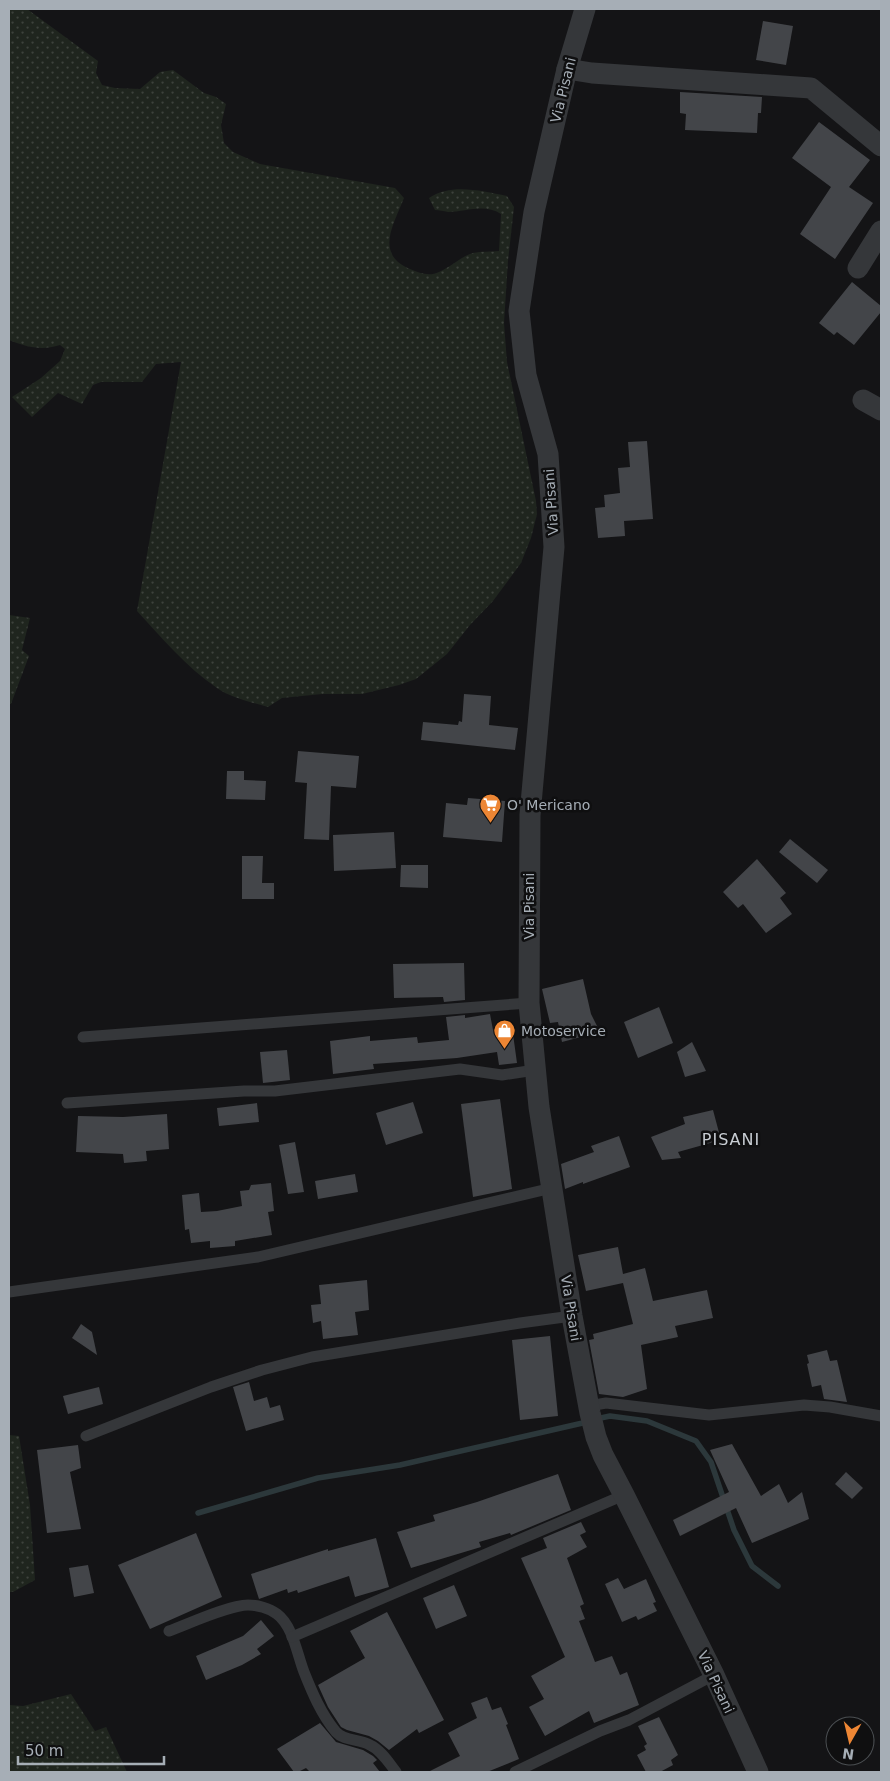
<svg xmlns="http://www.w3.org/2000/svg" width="890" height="1781" font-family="'DejaVu Sans',sans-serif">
  <defs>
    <pattern id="grass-dots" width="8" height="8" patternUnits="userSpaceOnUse" patternTransform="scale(1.25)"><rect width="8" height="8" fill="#1f251e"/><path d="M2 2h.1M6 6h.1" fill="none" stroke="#3d423c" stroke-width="1.8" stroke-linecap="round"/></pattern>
  </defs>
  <rect width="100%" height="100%" fill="#141416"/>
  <g fill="url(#grass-dots)">
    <path d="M9 9H27L98 61 96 73 102 85 115 88 140 89 160 72 173 70 204 93 216 97 226 104 221 125 224 143 233 152 260 164 395 188 404 198C394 224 374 254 410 269 420 273 429 277 439 272 451 267 460 257 473 253 481 251 491 252 499 251L501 214C484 203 466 212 448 212 444 211 439 210 435 210L429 198C452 183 481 191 507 196L514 207 508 261 504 323 507 362 536 501 537 514 531 538 521 563 493 601 470 625 447 654 416 679 399 685 362 694H322L282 698 268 707C251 702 231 698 217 688 186 667 162 638 137 611L181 362 156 364 142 382H101L93 385 82 404 58 393 32 417 12 397 41 378 60 361 65 349 60 345C41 351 27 347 9 340Z"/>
    <polygon points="9,615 30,618 22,650 29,656 11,704 9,704"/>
    <polygon points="9,1435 19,1436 30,1505 35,1580 13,1592 9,1592"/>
    <polygon points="71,1694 95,1731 106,1727 127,1772 9,1772 9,1705 23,1706"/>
  </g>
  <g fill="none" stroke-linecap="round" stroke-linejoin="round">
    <g stroke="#2c383b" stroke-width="5.5">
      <polyline points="596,1419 610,1416 647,1421 696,1441 711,1462 734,1530 752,1566 778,1586"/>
      <polyline points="198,1513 318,1478 400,1465 587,1422"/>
    </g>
  </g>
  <g fill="#434549">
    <polygon points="763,21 793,26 786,65 756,60"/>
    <polygon points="680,92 762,97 761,113 758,113 757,133 685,130 686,114 680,113"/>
    <polygon points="819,122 870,160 849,187 873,203 835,259 800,234 831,187 792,158"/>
    <polygon points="852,282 881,306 881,312 854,345 837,332 834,335 819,323"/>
    <polygon points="647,441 653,519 624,521 625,536 598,538 595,508 605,507 604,495 620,493 618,468 630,467 628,442"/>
    <polygon points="464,694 491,696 489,725 518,728 515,750 421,740 423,722 458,725 459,721 462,722"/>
    <polygon points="298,751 359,756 356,788 331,786 329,840 304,839 307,783 295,782"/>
    <polygon points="227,771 244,771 244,780 266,781 265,800 226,799"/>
    <polygon points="468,798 505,801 502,842 443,837 446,803 467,805"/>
    <polygon points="394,832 396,868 334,871 333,835"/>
    <polygon points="790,839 828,870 817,883 779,852"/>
    <polygon points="242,856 263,856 262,883 274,883 274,899 242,899"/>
    <polygon points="757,859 786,893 780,898 792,914 766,933 743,904 738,908 723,892"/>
    <polygon points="401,865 428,865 428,888 400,887"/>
    <polygon points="464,963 465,1000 444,1002 443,997 394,998 393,964"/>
    <polygon points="583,979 591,1014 600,1032 562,1042 558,1022 550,1023 542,989"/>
    <polygon points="659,1007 673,1043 638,1058 624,1022"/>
    <polygon points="490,1014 493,1030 498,1029 499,1036 513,1034 517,1063 499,1065 497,1052 457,1058 373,1064 374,1069 333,1074 330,1041 370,1036 370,1041 417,1037 418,1043 449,1040 446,1017 465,1015 465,1018"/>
    <polygon points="692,1042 706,1071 685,1077 677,1052"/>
    <polygon points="287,1050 290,1080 263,1083 260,1052"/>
    <polygon points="500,1099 512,1189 473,1197 461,1104"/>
    <polygon points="413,1102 423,1133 386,1145 376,1113"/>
    <polygon points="257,1103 259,1122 219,1126 217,1108"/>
    <polygon points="713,1110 721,1140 678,1152 681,1158 662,1160 651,1137 685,1124 683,1117"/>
    <polygon points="167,1114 169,1149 146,1151 147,1161 124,1163 123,1154 76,1152 78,1116 123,1117"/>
    <polygon points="619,1136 630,1167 583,1184 583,1182 565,1189 561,1164 594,1152 591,1146"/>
    <polygon points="295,1142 304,1192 288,1194 279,1145"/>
    <polygon points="355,1174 358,1192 318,1199 315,1181"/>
    <polygon points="271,1183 274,1211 268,1212 272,1235 235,1241 235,1246 210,1248 210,1241 191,1243 189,1229 185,1230 182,1195 199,1193 201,1212 217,1211 242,1206 240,1191 249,1190 251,1185"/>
    <polygon points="618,1247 623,1274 645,1268 653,1301 707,1290 713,1318 675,1326 678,1337 641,1345 647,1389 623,1397 599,1394 589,1340 594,1339 593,1334 633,1324 623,1283 586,1291 578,1255"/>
    <polygon points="367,1280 369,1310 355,1312 358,1335 323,1339 321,1321 313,1323 311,1305 321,1304 319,1285"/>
    <polygon points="81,1324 92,1332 97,1355 72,1338"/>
    <polygon points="550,1336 558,1416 520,1420 512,1340"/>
    <polygon points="827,1350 830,1361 837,1360 847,1402 824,1399 821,1385 812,1387 807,1364 809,1363 807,1355"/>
    <polygon points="249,1382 254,1401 267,1397 270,1408 280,1405 284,1420 246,1431 233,1387"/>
    <polygon points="99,1387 103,1404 68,1414 63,1396"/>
    <polygon points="732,1444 761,1496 779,1484 788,1503 802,1492 809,1519 752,1543 736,1508 680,1536 673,1520 729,1492 710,1450"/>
    <polygon points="78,1445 81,1468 70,1472 81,1529 47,1533 37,1450"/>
    <polygon points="846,1472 863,1488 852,1499 835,1484"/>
    <polygon points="558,1474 571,1510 511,1535 510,1533 479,1542 481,1547 411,1568 397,1532 435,1521 433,1515 477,1502"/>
    <polygon points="581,1522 586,1532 580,1535 587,1547 567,1558 584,1604 580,1606 585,1619 579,1621 595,1662 612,1656 620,1675 627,1672 639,1705 594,1723 589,1711 545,1736 529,1707 544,1699 531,1676 565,1657 521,1558 547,1548 543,1538"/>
    <polygon points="196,1533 222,1597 150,1629 118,1565"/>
    <polygon points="376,1538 389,1587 355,1597 349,1576 298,1593 297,1590 288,1593 287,1589 259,1599 251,1574 328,1549 328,1551"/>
    <polygon points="88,1565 94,1593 74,1597 69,1568"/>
    <polygon points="618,1578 624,1589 646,1579 656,1602 653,1603 657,1611 638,1620 636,1616 622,1622 605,1584"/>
    <polygon points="454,1585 467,1616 436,1629 423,1598"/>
    <polygon points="387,1612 444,1720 419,1733 417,1729 389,1750 378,1741 369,1736 347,1730 341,1727 328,1707 318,1685 365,1658 350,1631"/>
    <polygon points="261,1620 274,1636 257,1649 261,1654 242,1665 206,1680 196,1656 243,1636"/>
    <polygon points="487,1697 492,1710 501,1707 508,1724 506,1725 519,1759 487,1772 428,1772 460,1756 448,1733 477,1718 471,1703"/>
    <polygon points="659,1717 678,1755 671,1760 673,1765 660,1772 646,1772 637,1755 646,1750 644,1746 647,1744 638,1726"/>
    <polygon points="320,1723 336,1742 363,1750 373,1756 377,1760 373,1763 380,1772 310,1772 306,1768 298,1772 294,1772 277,1749"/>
  </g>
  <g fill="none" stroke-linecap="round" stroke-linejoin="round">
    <g stroke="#35373a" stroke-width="11">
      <polyline points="83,1037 529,1003"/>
      <polyline points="67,1103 244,1091 275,1091 460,1069 502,1075 535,1070"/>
      <polyline points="9,1292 258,1257 552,1188"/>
      <polyline points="589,1406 606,1403 709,1415 804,1405 830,1407 881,1416"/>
      <polyline points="86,1436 211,1387 262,1370 312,1357 520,1323 572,1316"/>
      <path d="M169 1631C188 1624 229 1605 248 1605 257 1605 269 1608 277 1614 293 1626 297 1654 304 1672 312 1692 321 1714 336 1732 345 1742 359 1738 370 1745 381 1750 389 1763 396 1772"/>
      <polyline points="292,1637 624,1495"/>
      <polyline points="515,1772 600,1731 629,1720 714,1675"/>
    </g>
    <g stroke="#35373a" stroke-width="21">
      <polyline points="585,9 567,69 534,212 519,311 526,375 548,454 554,547 530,815 529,1003 539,1107 572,1316 590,1413 596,1437 603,1455 624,1495 714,1675 758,1772"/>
      <polyline points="567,69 592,73 811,88 881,146"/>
      <polyline points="858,268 881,231"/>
      <polyline points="863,400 881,410"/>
    </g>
  </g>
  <defs>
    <symbol id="supermarket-pin" viewBox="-11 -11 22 30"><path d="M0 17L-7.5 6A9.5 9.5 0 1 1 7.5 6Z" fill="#ed8634" stroke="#0f0f10"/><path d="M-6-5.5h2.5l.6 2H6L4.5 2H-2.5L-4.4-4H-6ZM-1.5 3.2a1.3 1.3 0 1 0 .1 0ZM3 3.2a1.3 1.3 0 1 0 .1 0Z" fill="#fff"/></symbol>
    <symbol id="shop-pin" viewBox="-11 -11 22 30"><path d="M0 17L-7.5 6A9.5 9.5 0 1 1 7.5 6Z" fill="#ed8634" stroke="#0f0f10"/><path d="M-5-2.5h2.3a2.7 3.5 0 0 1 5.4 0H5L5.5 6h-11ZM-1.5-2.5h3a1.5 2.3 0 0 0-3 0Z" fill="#fff"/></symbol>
  </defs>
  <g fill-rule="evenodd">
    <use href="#supermarket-pin" x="478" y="792" width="25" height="34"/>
    <use href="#shop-pin" x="492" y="1018" width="25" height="34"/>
  </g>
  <g text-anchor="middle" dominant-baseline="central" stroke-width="5" stroke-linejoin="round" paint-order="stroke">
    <g font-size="14" fill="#a6aeb6" stroke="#0f0f10">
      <text transform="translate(563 90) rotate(-76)">Via Pisani</text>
      <text transform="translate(551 502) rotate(-94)">Via Pisani</text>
      <text transform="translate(529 906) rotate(-90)">Via Pisani</text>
      <text transform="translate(571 1308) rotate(81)">Via Pisani</text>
      <text transform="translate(716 1682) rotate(65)">Via Pisani</text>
    </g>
    <g font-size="14" fill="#a6aeb6" stroke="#0f0f10" text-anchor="start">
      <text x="507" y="805">O' Mericano</text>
      <text x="521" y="1031">Motoservice</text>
    </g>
    <g font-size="16" letter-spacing="1" fill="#c7ccd2" stroke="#0f0f10">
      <text x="731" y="1139">PISANI</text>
    </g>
  </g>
  <rect width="890" height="1781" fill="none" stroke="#a6aeb6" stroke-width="20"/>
  <g transform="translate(850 1741) rotate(188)"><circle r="24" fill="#0f0f10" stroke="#4b4f52"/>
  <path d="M0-4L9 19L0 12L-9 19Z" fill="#ed8634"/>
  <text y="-8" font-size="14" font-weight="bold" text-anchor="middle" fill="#a6aeb6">N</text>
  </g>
  <path d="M18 1756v8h146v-8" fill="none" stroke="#a6aeb6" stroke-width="2.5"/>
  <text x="25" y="1756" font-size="15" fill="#a6aeb6" stroke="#0f0f10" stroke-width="4" paint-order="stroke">50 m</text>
</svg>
